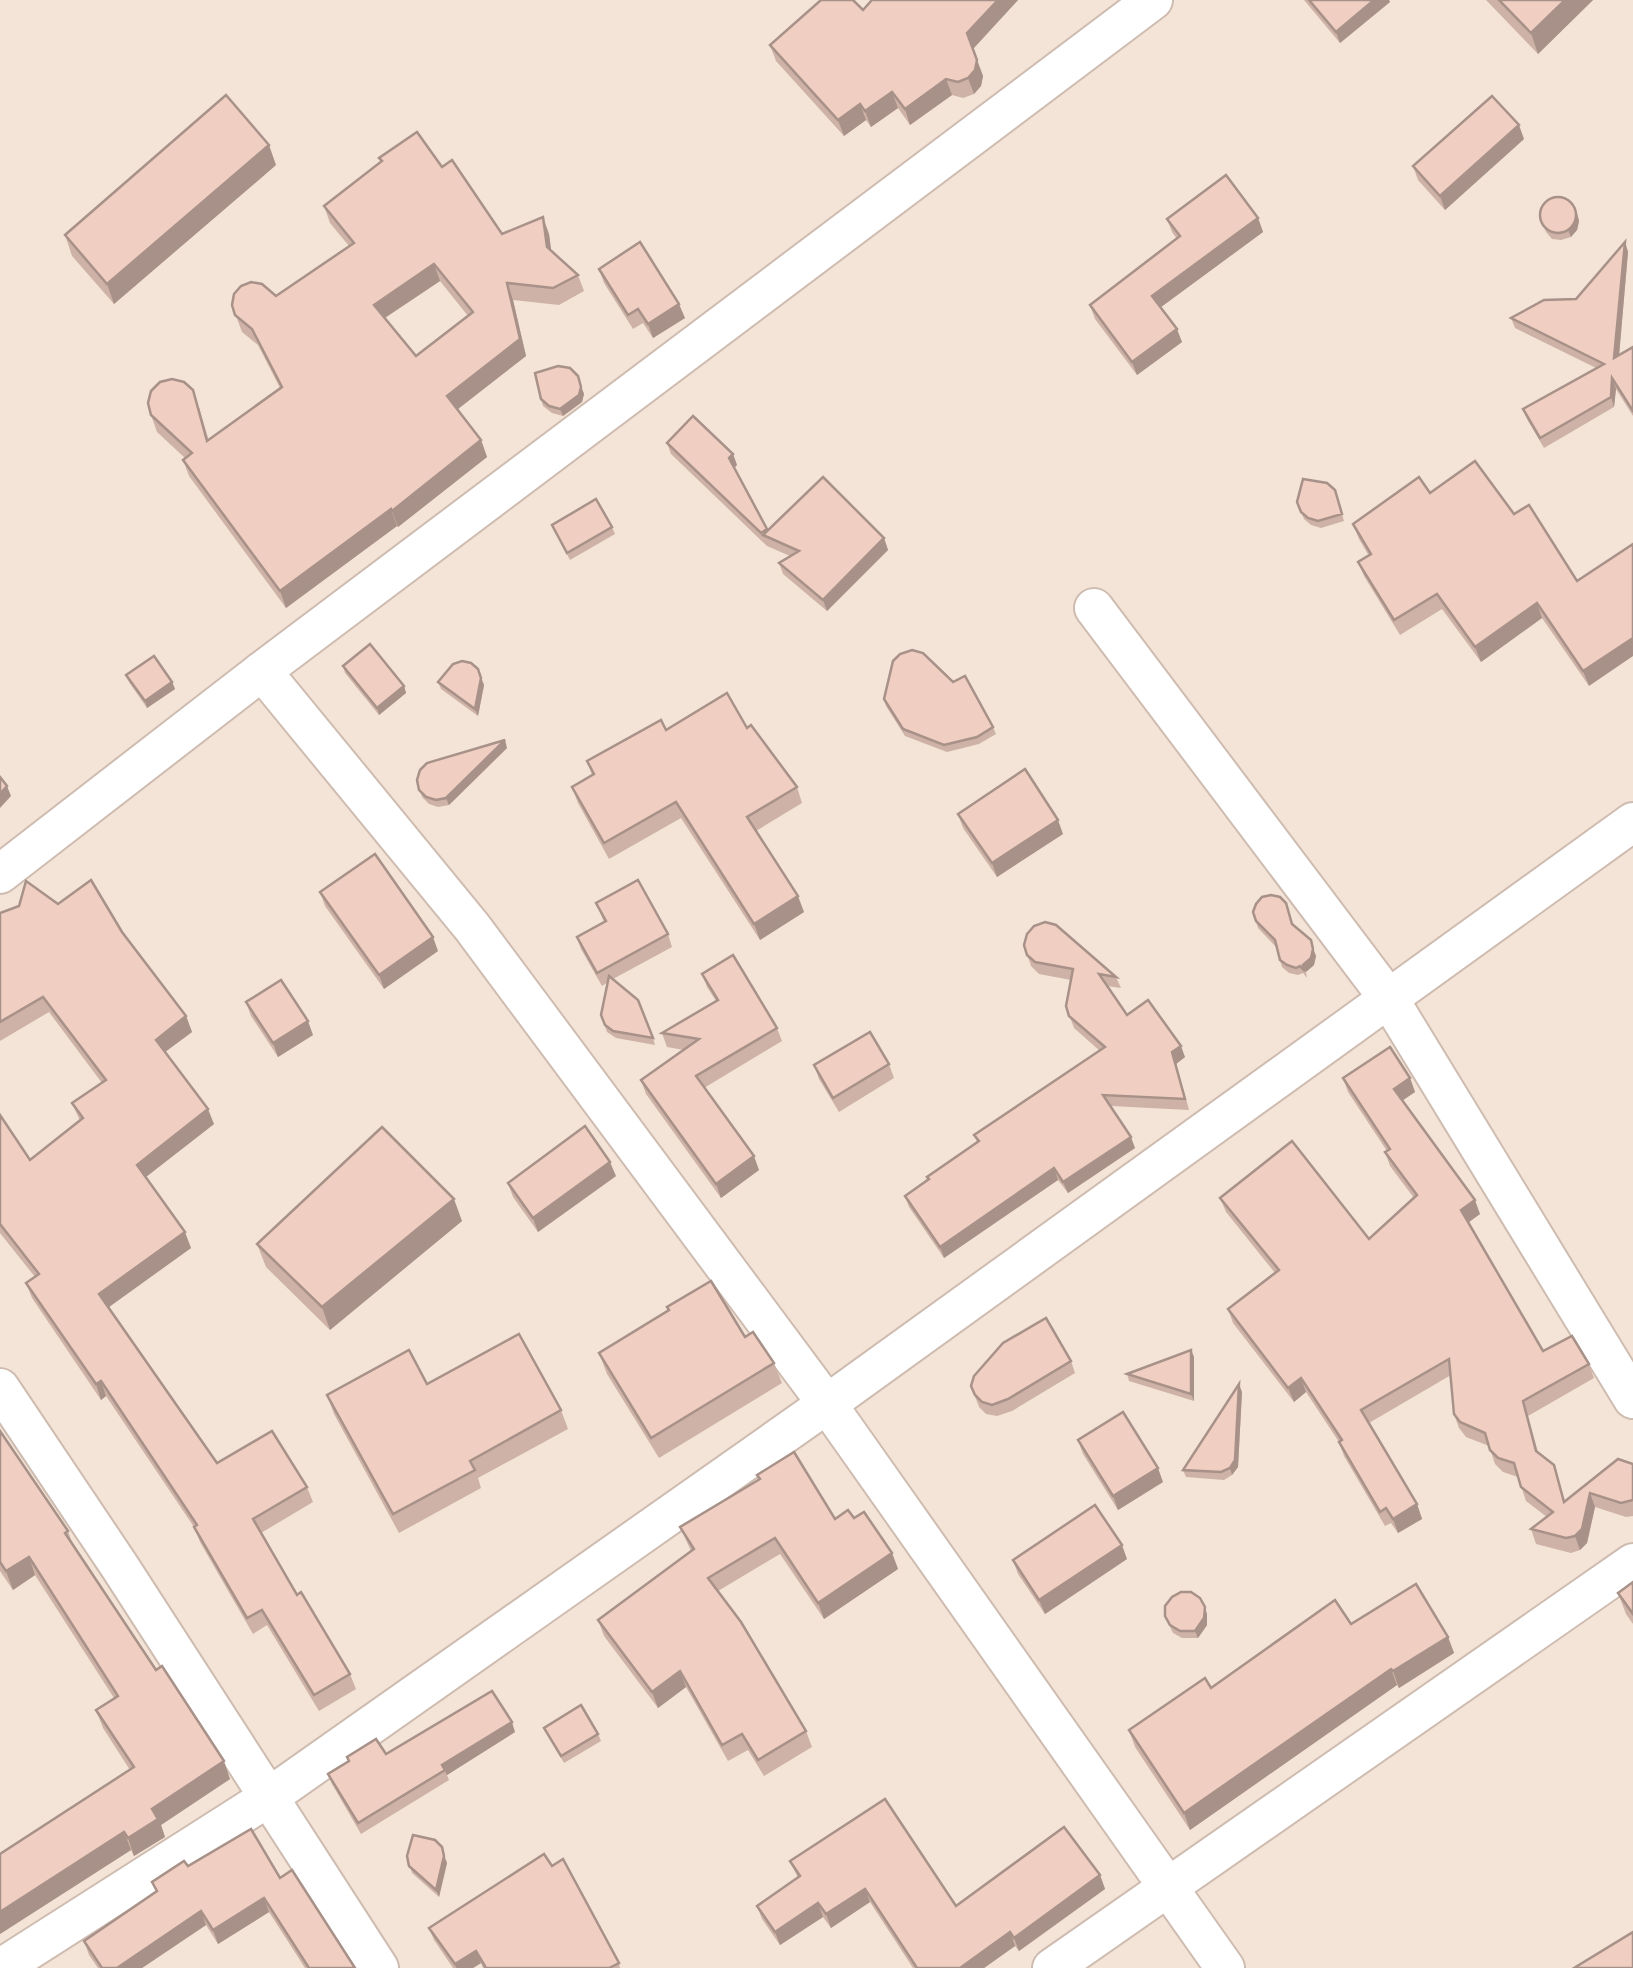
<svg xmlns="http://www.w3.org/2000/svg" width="1633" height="1968" font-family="'Roboto Condensed',sans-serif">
  <rect width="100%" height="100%" fill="#fcf2e9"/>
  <rect fill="#f3e4d7" x="0" y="0" width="1633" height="1968"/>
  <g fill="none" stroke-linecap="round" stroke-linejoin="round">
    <defs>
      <g id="street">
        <polyline points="1094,608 1389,999 1633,1399"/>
        <polyline points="262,671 472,927 827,1404 1225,1968"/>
        <polyline points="0,874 262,671 1153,0"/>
        <polyline points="0,1388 120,1567 379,1968"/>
        <polyline points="1,1968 269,1797 827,1404 1633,822"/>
        <polyline points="1052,1968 1633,1563"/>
      </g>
    </defs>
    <use href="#street" stroke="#cfbcb1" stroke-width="42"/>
    <use href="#street" stroke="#fff" stroke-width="38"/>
  </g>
  <g fill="#ceb2a7" fill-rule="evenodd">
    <polygon points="872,0 1018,0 973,49 983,76 981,86 974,94 963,98 952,95 910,125 898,108 871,127 866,120 844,136 776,61 770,45 863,10"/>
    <polygon points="1304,0 1389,0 1390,2 1340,43"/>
    <polygon points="1486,0 1593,0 1538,54"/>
    <polygon points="1524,139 1445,210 1418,180 1413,166"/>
    <path d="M379 158 442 167 502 234H549L551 251 578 275 584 291 559 305 513 300 526 356 457 409 481 440 487 457 398 527 397 526 286 608 189 476 183 460 185 458 157 432 151 415 199 407 209 441 280 388 258 345 242 332 232 305 276 296 349 246 330 223 324 206 381 162ZM440 281 468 316 416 356 385 318Z"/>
    <polygon points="276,165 114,304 72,256 65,235"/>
    <polygon points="1577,212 1579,221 1577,230 1571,237 1561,240 1552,239 1546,232 1543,225"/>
    <polygon points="1258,218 1263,232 1161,307 1182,342 1137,375 1095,319 1090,305 1177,239 1172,232 1167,219"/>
    <polygon points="1625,242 1628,252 1619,355 1633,347 1633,416 1616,389 1614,407 1544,448 1527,419 1523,409 1596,368 1515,328 1511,318 1576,299"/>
    <polygon points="599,269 685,318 653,338 643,323 633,329 604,283"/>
    <polygon points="578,376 584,394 582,402 563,416 552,413 543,406 541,399"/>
    <polygon points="667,443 733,454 737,465 734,468 767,530 884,538 888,550 827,611 783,574 779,563 790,556 767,546 671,454"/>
    <polygon points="1335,490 1344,521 1321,528 1311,525 1304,519 1297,502"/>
    <polygon points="1430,493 1514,514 1529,505 1589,686 1542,618 1481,662 1442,609 1400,635 1364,576 1358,562 1369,556 1359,539 1353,524"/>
    <polygon points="552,525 612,527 615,534 570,560"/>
    <polygon points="343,666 404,686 406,693 379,715 345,673"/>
    <polygon points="478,669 484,685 478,716 441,689 438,682"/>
    <polygon points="126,675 172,682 175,689 147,708 129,682"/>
    <polygon points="953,682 993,727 996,734 979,744 947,752 905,736 886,706 884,699"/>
    <polygon points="747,728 797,787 802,803 756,831 804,912 760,940 681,818 609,859 578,803 572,787 592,775 587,761 666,730"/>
    <polygon points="507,748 449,805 438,807 429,804 422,797 417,780"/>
    <polygon points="958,814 1063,834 997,877 963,828"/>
    <polygon points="320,892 438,951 384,989 325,906"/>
    <polygon points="596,903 668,934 672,947 613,979 653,1038 655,1045 616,1038 607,1032 601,1015 608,982 602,986 581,949 577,937 604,922"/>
    <polygon points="58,904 122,932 186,1016 192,1032 165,1052 214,1124 146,1177 191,1248 108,1307 217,1463 307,1487 313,1502 261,1533 297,1595 350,1674 356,1689 319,1711 267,1625 253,1634 200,1542 194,1527 106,1396 101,1400 32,1298 26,1283 35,1277 0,1233 0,1115 30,1160 80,1121 72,1103 102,1083 49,1012 0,1041 0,913"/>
    <polygon points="1253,912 1293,924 1313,947 1316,956 1314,965 1306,972 1307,978 1303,973 1298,975 1289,973 1282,967 1276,947 1258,928"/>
    <polygon points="1024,945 1116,977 1121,988 1107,986 1127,1015 1185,1057 1176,1064 1189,1110 1111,1106 1135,1148 1068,1193 1058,1180 944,1258 909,1207 905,1196 977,1142 974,1135 1100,1051 1074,1028 1066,1006 1071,980 1039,974 1031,966"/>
    <polygon points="702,974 777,1028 782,1041 704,1088 759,1170 721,1198 646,1094 641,1080 684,1050 667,1047 662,1033 716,1001 707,987"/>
    <polygon points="246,1002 313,1035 278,1057 251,1016"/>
    <polygon points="889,1064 894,1078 839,1112 819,1079 814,1065"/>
    <polygon points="1343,1078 1410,1078 1415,1092 1402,1100 1480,1214 1468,1223 1543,1351 1589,1364 1594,1378 1528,1416 1538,1452 1554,1465 1565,1502 1633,1464 1633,1516 1626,1517 1595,1507 1587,1543 1580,1550 1571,1553 1536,1544 1531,1529 1547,1517 1526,1501 1518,1477 1503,1472 1495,1464 1489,1446 1466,1437 1459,1428 1454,1414 1451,1375 1369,1423 1417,1504 1422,1519 1398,1533 1391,1523 1385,1526 1344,1456 1339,1442 1306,1392 1294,1402 1233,1323 1228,1309 1275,1273 1226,1212 1220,1198 1369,1239 1414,1198 1390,1166 1385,1152 1387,1151 1348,1092"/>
    <polygon points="616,1176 538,1232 513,1197 508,1183"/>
    <polygon points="462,1221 330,1330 266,1267 257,1244"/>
    <polygon points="669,1311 745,1337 774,1363 782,1383 659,1458 607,1374 599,1353"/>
    <polygon points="1191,1350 1194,1357 1194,1401 1129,1381 1127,1374"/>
    <polygon points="1071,1361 1075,1373 1012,1411 997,1416 986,1414 979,1407 971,1386"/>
    <polygon points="427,1384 561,1410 568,1429 478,1478 481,1488 399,1533 334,1414 327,1395"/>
    <polygon points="1242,1392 1238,1467 1232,1475 1224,1480 1186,1477 1183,1470"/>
    <polygon points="0,1431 68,1531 73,1545 230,1779 161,1825 165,1837 134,1856 131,1850 0,1934 130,1770 103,1728 96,1710 114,1698 35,1575 13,1590 0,1571"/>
    <polygon points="1078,1440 1163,1482 1118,1510 1083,1454"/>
    <polygon points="757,1475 835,1519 854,1518 892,1553 898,1569 824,1619 780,1554 718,1591 806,1731 812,1747 764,1776 748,1750 728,1761 686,1687 658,1708 604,1636 598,1620 691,1551 680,1527 759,1479"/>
    <polygon points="1127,1559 1045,1614 1018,1574 1013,1560"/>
    <polygon points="1633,1582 1633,1624 1626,1614 1618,1593"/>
    <polygon points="1207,1614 1207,1625 1198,1638 1182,1638 1173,1633 1165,1616"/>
    <polygon points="1351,1624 1448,1637 1454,1653 1399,1688 1397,1685 1190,1830 1135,1747 1129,1730 1211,1688"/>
    <polygon points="544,1728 598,1734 601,1741 564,1763"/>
    <polygon points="515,1732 447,1775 449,1780 361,1834 332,1784 328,1774 386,1754"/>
    <polygon points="442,1847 447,1863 439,1897 412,1873 407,1856"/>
    <polygon points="790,1861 956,1906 1100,1875 1105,1889 1019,1951 1015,1946 984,1968 913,1968 870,1902 831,1928 823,1917 780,1945 762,1919 757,1906 798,1878"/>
    <polygon points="188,1866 280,1878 355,1968 305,1968 269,1912 218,1944 206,1925 142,1968 98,1968 89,1955 84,1941 156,1892 152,1882"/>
    <polygon points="429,1928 619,1963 620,1968 483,1968 481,1963 473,1968 453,1968 434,1940"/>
  </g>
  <g fill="#a89188">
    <polygon points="998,0 1018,0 973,49 967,33"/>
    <polygon points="1374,0 1389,0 1390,2 1340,43 1336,32"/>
    <polygon points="1565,0 1593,0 1538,54 1531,33"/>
    <polygon points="977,60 983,76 981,86 974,94 968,78"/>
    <polygon points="946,79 952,95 910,125 905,109"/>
    <polygon points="892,92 898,108 871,127 865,111"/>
    <polygon points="860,104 866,120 844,136 838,120"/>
    <polygon points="1519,125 1524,139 1445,210 1440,196"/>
    <polygon points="269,145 276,165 114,304 107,284"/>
    <polygon points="1577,214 1579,221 1577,230 1571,237 1568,230"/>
    <polygon points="543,217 549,234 553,264 547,247"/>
    <polygon points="1258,218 1263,232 1157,310 1152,296"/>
    <polygon points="1625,242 1628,252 1618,368 1614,358"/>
    <polygon points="434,264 440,281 380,321 374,305"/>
    <polygon points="507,283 513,300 526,356 453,413 447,396"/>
    <polygon points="679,304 685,318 653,338 648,324"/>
    <polygon points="1177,329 1182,342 1137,375 1132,362"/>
    <polygon points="1612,378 1616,389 1614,407 1611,397"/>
    <polygon points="581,387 584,394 582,402 563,416 560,409"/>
    <polygon points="481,440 487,457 398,527 392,511"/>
    <polygon points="733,454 737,465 733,469 729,458"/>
    <polygon points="391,509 397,526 286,608 280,591"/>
    <polygon points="884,538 888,550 827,611 823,600"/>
    <polygon points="1537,603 1542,618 1481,662 1475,647"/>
    <polygon points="1633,638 1633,656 1589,686 1583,671"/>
    <polygon points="481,678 484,685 478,716 475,709"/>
    <polygon points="172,682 175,689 147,708 145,701"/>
    <polygon points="404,686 406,693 379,715 377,708"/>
    <polygon points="505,740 507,748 449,805 446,798"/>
    <polygon points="7,786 11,796 0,808 0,794"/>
    <polygon points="1058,820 1063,834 997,877 992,863"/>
    <polygon points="798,896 804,912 760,940 754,924"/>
    <polygon points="433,937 438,951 384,989 379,975"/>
    <polygon points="1313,949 1316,956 1314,965 1306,972 1303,965"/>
    <polygon points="186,1016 192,1032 161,1055 156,1040"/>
    <polygon points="308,1021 313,1035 278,1057 273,1043"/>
    <polygon points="1181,1046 1185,1057 1176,1064 1189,1110 1172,1052"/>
    <polygon points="1410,1078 1415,1092 1399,1103 1394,1089"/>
    <polygon points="208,1109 214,1124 142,1180 137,1165"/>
    <polygon points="1131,1137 1135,1148 1068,1193 1063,1182"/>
    <polygon points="754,1156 759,1170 721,1198 716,1184"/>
    <polygon points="610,1162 616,1176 538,1232 533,1218"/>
    <polygon points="1054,1168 1058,1180 944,1258 940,1247"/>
    <polygon points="454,1199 462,1221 330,1330 322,1307"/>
    <polygon points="1475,1200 1480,1214 1466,1224 1461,1210"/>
    <polygon points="185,1232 191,1248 105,1310 99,1294"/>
    <polygon points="1191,1350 1194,1357 1194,1401 1191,1394"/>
    <polygon points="1301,1378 1306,1392 1294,1402 1288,1388"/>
    <polygon points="101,1381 106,1396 101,1400 96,1384"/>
    <polygon points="1239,1384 1242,1392 1238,1467 1232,1475 1230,1468"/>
    <polygon points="1158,1468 1163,1482 1118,1510 1113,1496"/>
    <polygon points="1590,1493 1595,1507 1587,1543 1580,1550 1575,1536"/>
    <polygon points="1417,1504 1422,1519 1398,1533 1393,1519"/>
    <polygon points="1122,1545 1127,1559 1045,1614 1039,1600"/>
    <polygon points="892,1553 898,1569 824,1619 818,1603"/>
    <polygon points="29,1557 35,1575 13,1590 6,1571"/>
    <polygon points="1205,1607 1207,1614 1207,1625 1198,1638 1195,1631"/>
    <polygon points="1448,1637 1454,1653 1399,1688 1393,1671"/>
    <polygon points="1391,1669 1397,1685 1190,1830 1184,1813"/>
    <polygon points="680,1671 686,1687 658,1708 652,1692"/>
    <polygon points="512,1722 515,1732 447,1775 442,1765"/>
    <polygon points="224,1761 230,1779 161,1825 165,1837 134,1856 128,1838 152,1809"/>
    <polygon points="124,1832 131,1850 0,1934 0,1912"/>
    <polygon points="444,1856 447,1863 439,1897 436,1890"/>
    <polygon points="1100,1875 1105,1889 1019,1951 1014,1938"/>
    <polygon points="865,1889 870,1902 831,1928 826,1914"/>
    <polygon points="264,1898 269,1912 218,1944 213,1930"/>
    <polygon points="818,1903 823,1917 780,1945 775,1932"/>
    <polygon points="201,1911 206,1925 142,1968 117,1968"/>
    <polygon points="1010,1932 1015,1946 984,1968 960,1968"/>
    <polygon points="476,1951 481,1963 473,1968 456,1968 455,1964"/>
  </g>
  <g fill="#f0cfc2" stroke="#a89188" stroke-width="2.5" fill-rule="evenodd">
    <polygon points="821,0 853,0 863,10 872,0 998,0 967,33 977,60 975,70 968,78 958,82 946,79 905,109 892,92 865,111 860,104 838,120 770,45"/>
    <polygon points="1309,0 1374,0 1336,32"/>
    <polygon points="1499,0 1565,0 1531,33"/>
    <polygon points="226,95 269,145 107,284 65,235"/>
    <polygon points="1492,96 1519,125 1440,196 1413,166"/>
    <path d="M417 132 442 167 452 160 502 234 543 217 547 247 578 275 553 288 507 283 520 339 447 396 481 440 392 511 391 509 280 591 183 460 192 453 151 415 148 403 151 391 160 382 172 379 184 382 193 390 207 441 282 387 252 329 235 315 232 305 234 294 241 286 251 282 262 284 276 296 354 243 324 206 382 161 379 158ZM434 264 473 312 416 356 374 305Z"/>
    <polygon points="1226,175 1258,218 1152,296 1177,329 1132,362 1090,305 1180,236 1167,219"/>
    <circle cx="1558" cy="215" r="18"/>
    <polygon points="640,242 679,304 648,324 638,309 628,315 599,269"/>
    <polygon points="1625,242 1614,358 1633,347 1633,411 1612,378 1611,397 1540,438 1523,409 1604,364 1511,318 1544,300 1576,299"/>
    <polygon points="558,366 570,368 578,376 581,387 579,395 560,409 549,406 541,399 535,373"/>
    <polygon points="693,416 733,454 729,458 767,529 761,533 667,443"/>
    <polygon points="1475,461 1514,514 1529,505 1577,581 1633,544 1633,638 1583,671 1537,603 1475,647 1437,594 1394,620 1358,562 1371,554 1353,524 1419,477 1430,493"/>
    <polygon points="823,477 884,538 823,600 779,563 799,551 763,535"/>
    <polygon points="1303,479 1327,483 1335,490 1342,514 1318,521 1308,518 1301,512 1297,502"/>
    <polygon points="596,499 612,527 567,553 552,525"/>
    <polygon points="370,644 404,686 377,708 343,666"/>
    <polygon points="912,650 923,653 953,682 965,676 993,727 977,737 944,745 903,729 884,699 893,661 900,654"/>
    <polygon points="154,656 172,682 145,701 126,675"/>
    <polygon points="462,661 471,663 478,669 481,678 475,709 438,682 453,664"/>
    <polygon points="727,693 747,728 751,725 797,787 747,817 798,896 754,924 676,802 604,843 572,787 594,774 587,761 661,720 666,730"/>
    <polygon points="505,740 446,798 436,800 426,797 419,790 417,780 420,770 427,763"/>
    <polygon points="1025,769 1058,820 992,863 958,814"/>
    <polygon points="0,777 7,786 0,794"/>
    <polygon points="375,854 433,937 379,975 320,892"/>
    <polygon points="91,880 122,932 186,1016 156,1040 208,1109 137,1165 185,1232 99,1294 217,1463 272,1431 307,1487 253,1519 297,1595 301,1592 350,1674 314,1695 262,1610 247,1618 194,1527 197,1525 101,1381 96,1384 26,1283 39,1274 0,1224 0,1115 30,1160 83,1118 72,1103 106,1080 43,997 0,1022 0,913 19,906 26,881 58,904"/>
    <polygon points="638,880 668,934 597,973 577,937 606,921 596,903"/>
    <polygon points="1271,895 1280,897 1286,903 1292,924 1311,940 1313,949 1311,958 1303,965 1305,971 1300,966 1296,968 1287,965 1280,960 1275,940 1256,921 1253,912 1256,904 1262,897"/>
    <polygon points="1045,922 1056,925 1116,977 1099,974 1127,1015 1148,1000 1181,1046 1172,1052 1185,1099 1103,1095 1131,1137 1063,1182 1054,1168 940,1247 905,1196 929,1179 927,1177 979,1141 974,1135 1105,1047 1069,1016 1066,1006 1073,969 1035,962 1027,955 1024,945 1027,934 1034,926"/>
    <polygon points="733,955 777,1028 696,1076 754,1156 716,1184 641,1080 699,1039 662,1033 718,1000 702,974"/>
    <polygon points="609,976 638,1000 653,1038 613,1031 605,1025 601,1015"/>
    <polygon points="281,980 308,1021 273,1043 246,1002"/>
    <polygon points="870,1032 889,1064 833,1098 814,1065"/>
    <polygon points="1390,1047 1410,1078 1394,1089 1475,1200 1461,1210 1543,1351 1572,1336 1589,1364 1523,1401 1536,1451 1554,1465 1564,1502 1618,1459 1633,1464 1633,1500 1621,1503 1590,1493 1582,1529 1575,1536 1566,1538 1531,1529 1553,1512 1521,1487 1514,1463 1498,1458 1490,1450 1485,1433 1460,1422 1454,1414 1449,1359 1361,1410 1417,1504 1393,1519 1386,1508 1380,1512 1339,1442 1342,1440 1301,1378 1288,1388 1228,1309 1279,1270 1220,1198 1292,1141 1369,1239 1417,1195 1385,1152 1390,1149 1343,1078"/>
    <polygon points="585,1126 610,1162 533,1218 508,1183"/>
    <polygon points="382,1127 454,1199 322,1307 257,1244"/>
    <polygon points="711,1281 745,1337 753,1332 774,1363 651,1438 599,1353 669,1310 667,1307"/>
    <polygon points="1046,1318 1071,1361 1008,1399 992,1405 982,1402 975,1395 971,1386 974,1376 1003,1343"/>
    <polygon points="519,1334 561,1410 470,1461 475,1470 393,1514 327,1395 409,1350 427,1384"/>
    <polygon points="1191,1350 1191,1394 1127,1374"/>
    <polygon points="1239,1384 1235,1460 1230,1468 1221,1472 1183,1470"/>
    <polygon points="1123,1412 1158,1468 1113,1496 1078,1440"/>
    <polygon points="0,1431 68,1531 65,1533 156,1670 162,1666 224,1761 152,1809 158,1819 128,1838 124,1832 0,1912 0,1854 134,1767 96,1710 118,1696 29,1557 6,1571 0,1562"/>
    <polygon points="794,1452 835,1519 848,1510 854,1518 864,1512 892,1553 818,1603 775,1538 708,1578 741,1622 806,1731 758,1760 742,1734 722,1745 680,1671 652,1692 598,1620 694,1549 680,1527 760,1479 757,1475"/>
    <polygon points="1095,1505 1122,1545 1039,1600 1013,1560"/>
    <polygon points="1633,1582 1633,1614 1618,1593"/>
    <polygon points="1416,1584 1448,1637 1393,1671 1391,1669 1184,1813 1129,1730 1205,1678 1211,1688 1335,1600 1351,1624"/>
    <polygon points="1181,1592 1191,1592 1200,1598 1205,1607 1204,1618 1195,1631 1180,1631 1170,1625 1165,1616 1165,1606 1172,1597"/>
    <polygon points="492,1691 512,1722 442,1765 445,1770 358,1823 328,1774 349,1761 347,1757 376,1739 386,1754"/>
    <polygon points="581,1705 598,1734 561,1756 544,1728"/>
    <polygon points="885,1799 956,1906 1064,1827 1100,1875 1014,1938 1010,1932 960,1968 917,1968 865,1889 826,1914 818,1903 775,1932 757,1906 800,1876 790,1861"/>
    <polygon points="251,1829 280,1878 292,1870 355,1968 309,1968 264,1898 213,1930 201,1911 117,1968 102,1968 84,1941 157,1891 152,1882 184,1861 188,1866"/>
    <polygon points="413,1835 435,1840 442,1847 444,1856 436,1890 409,1866 407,1856"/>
    <polygon points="544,1854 552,1866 563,1859 619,1963 609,1968 486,1968 476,1951 455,1964 429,1928"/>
    <polygon points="1633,1932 1633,1968 1574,1968"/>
  </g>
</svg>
